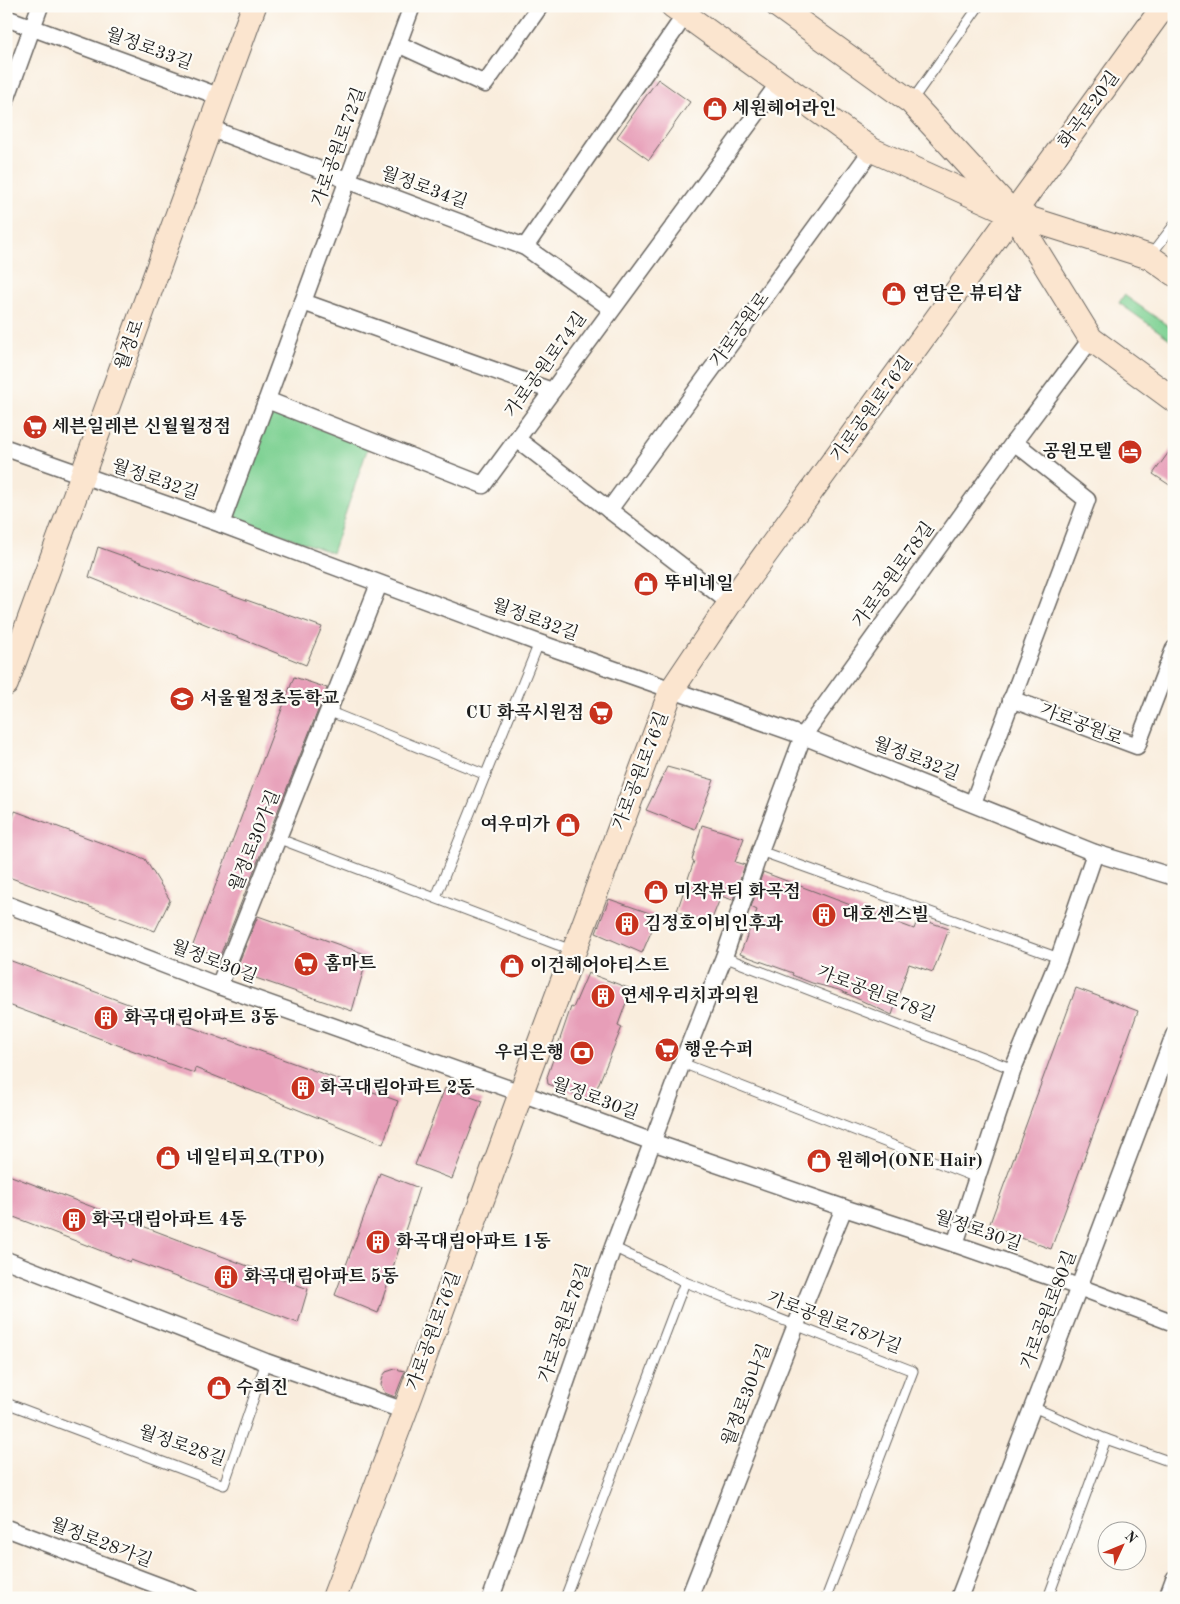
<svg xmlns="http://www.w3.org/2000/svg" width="1180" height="1604" font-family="'Old Standard TT','Noto Serif KR',serif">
  <rect width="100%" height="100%" fill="#fdfcf7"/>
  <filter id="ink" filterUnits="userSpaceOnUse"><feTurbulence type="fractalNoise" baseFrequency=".02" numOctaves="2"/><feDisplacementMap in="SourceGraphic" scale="10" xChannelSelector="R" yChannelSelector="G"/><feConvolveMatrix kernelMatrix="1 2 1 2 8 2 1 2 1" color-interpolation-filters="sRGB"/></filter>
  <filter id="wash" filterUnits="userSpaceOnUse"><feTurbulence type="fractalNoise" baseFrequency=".0096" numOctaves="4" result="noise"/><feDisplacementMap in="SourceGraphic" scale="20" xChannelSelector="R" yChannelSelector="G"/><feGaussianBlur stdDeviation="1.12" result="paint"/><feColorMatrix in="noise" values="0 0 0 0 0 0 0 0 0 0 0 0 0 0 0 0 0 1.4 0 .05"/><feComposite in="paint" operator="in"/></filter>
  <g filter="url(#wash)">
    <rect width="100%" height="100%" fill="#f9eddd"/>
    <g fill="#80d294" stroke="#4e7758">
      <polygon points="1124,295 1174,330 1174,342 1119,303"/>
      <polygon points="269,410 368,447 332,553 231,516"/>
    </g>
    <g id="blocks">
      <g fill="#e79eb8">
        <polygon points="658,79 690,102 649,160 617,137"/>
        <polygon points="1174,445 1174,488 1153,474"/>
        <polygon points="98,547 322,627 306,665 89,577"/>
        <polygon points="294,677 327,688 219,958 193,945"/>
        <polygon points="667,767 714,780 695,829 646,810"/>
        <polygon points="15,811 145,859 170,900 155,931 6,876 6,839"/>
        <polygon points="702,825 744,838 735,862 745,865 733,900 721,896 710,924 677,911 694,861 692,860"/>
        <polygon points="763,872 914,929 918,918 949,929 933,972 909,964 892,1015 839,990 812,983 792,975 793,973 740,954 757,910 751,907"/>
        <polygon points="609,899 658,916 642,953 596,933"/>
        <polygon points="258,916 368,955 352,1011 244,974 245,971 237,967"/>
        <polygon points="6,959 226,1040 227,1039 398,1101 383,1144 195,1068 194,1073 6,1004"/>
        <polygon points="588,973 631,989 618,1025 622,1027 592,1100 548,1084 547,1077 571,1007 573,1008"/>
        <polygon points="1076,988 1138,1011 1051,1249 989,1226"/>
        <polygon points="445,1088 482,1101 452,1179 415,1165"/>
        <polygon points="380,1173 419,1188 378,1313 335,1295"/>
        <polygon points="6,1174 308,1289 298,1323 131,1260 130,1262 6,1214"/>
        <polygon points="395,1369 405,1371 395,1397 385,1393 381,1385 383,1376 386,1372"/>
      </g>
    </g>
  </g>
  <g filter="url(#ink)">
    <use href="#blocks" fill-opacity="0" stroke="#696560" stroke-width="1"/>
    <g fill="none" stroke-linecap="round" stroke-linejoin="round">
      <defs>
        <g id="lane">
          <polyline points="911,102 979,6"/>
          <polyline points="1150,256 1174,225"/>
          <polyline points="328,711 486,775"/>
          <polyline points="277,838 574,951"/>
          <polyline points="760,851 1059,958"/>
          <polyline points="436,897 539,643"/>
          <polyline points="724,957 1013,1069"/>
          <polyline points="682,1063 977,1178"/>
          <polyline points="1174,1241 1174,1245"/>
          <polyline points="613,1247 685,1282 913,1371 826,1598"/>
          <polyline points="6,1403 224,1485 266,1362"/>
          <polyline points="1033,1407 1106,1439 1174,1463"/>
          <polyline points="565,1598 685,1282"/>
          <polyline points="1048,1598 1106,1439"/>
        </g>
        <g id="street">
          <polyline points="6,18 221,97"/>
          <polyline points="398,44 485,84 540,6"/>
          <polyline points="6,100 40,6"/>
          <polyline points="209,128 525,247 612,309"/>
          <polyline points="525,247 685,15"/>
          <polyline points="303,302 552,391"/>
          <polyline points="267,400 483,485 779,83"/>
          <polyline points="517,439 730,603"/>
          <polyline points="6,448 221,524 539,643 803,736 1095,853 1174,877"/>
          <polyline points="609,510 872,150"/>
          <polyline points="221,524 412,6"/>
          <polyline points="1011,699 1137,746 1174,649"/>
          <polyline points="973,803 1087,500 1014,442"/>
          <polyline points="6,904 219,986 521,1093 661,1145 844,1208 955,1244 1079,1287 1174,1323"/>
          <polyline points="219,986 379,584"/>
          <polyline points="955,1244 1013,1069 1059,958 1095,853"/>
          <polyline points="6,1260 266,1362 405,1411"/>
          <polyline points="6,1528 191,1598"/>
          <polyline points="491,1598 613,1247 682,1063 724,957 760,851 803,736 1014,442 1091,339"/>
          <polyline points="689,1598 796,1325 844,1208"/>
          <polyline points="959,1598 1079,1287 1174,1035"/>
          <polyline points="1167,1598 1174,1579"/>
        </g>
        <g id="secondary">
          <polyline points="673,6 872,150 1014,214 1091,339 1174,400"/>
          <polyline points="778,6 911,102 1014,214 1150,257 1174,274"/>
          <polyline points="6,684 254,6"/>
          <polyline points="334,1598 405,1411 521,1093 671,691 730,603 1164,6"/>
        </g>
      </defs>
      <use href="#lane" stroke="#696560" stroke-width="11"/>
      <use href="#street" stroke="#696560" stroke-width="19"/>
      <use href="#secondary" stroke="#696560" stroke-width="26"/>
      <use href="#lane" stroke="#fff" stroke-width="9"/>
      <use href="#street" stroke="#fff" stroke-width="16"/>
      <use href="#secondary" stroke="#fbe5cf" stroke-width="24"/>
    </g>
  </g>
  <defs>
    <symbol id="shop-disc" viewBox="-11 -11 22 22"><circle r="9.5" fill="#c8321e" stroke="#fdfcf7"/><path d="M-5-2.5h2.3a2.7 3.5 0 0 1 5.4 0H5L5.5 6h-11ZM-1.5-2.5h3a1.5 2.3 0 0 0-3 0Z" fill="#fff"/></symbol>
    <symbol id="supermarket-disc" viewBox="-11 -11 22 22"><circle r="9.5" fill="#c8321e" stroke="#fdfcf7"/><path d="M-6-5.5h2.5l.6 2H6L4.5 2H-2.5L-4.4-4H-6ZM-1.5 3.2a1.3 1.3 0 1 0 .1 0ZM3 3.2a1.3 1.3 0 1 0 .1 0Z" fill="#fff"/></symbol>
    <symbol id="hotel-disc" viewBox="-11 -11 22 22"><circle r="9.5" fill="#c8321e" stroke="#fdfcf7"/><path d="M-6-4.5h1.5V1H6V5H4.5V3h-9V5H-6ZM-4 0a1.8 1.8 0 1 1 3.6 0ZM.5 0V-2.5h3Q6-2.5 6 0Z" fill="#fff"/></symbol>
    <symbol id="school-disc" viewBox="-11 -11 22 22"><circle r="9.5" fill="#c8321e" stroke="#fdfcf7"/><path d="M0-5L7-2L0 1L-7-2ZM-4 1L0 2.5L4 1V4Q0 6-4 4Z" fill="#fff"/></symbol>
    <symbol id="building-disc" viewBox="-11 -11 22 22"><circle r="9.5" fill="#c8321e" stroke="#fdfcf7"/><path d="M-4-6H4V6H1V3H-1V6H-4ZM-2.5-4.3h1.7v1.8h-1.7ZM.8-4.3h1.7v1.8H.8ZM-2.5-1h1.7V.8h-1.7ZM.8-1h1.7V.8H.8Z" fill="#fff"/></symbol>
    <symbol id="bank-disc" viewBox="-11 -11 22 22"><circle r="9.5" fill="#c8321e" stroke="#fdfcf7"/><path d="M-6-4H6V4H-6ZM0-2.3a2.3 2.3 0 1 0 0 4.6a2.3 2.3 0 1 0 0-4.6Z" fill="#fff"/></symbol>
  </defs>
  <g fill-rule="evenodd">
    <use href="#shop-disc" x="701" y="95" width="28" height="28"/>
    <use href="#shop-disc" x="880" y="280" width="28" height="28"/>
    <use href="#supermarket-disc" x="21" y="413" width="28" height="28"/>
    <use href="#hotel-disc" x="1116" y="438" width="28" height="28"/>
    <use href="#shop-disc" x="632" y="570" width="28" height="28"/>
    <use href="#school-disc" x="168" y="685" width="28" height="28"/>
    <use href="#supermarket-disc" x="587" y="699" width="28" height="28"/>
    <use href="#shop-disc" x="554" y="811" width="28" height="28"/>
    <use href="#shop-disc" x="642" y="878" width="28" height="28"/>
    <use href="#building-disc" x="810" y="901" width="28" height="28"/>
    <use href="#building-disc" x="613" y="910" width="28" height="28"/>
    <use href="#supermarket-disc" x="292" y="950" width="28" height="28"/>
    <use href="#shop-disc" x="498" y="952" width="28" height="28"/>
    <use href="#building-disc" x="589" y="982" width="28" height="28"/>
    <use href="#building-disc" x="92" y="1004" width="28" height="28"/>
    <use href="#supermarket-disc" x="653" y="1036" width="28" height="28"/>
    <use href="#bank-disc" x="568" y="1039" width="28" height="28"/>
    <use href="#building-disc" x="289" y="1074" width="28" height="28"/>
    <use href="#shop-disc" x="154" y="1144" width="28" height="28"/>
    <use href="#shop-disc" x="805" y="1147" width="28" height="28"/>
    <use href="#building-disc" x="60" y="1206" width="28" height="28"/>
    <use href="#building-disc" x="364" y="1228" width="28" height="28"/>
    <use href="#building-disc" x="212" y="1263" width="28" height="28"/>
    <use href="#shop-disc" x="205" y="1374" width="28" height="28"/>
  </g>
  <g text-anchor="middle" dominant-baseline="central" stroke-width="4.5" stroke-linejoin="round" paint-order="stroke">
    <g font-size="18" fill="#1c1c1c" stroke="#fdfcf7">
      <text transform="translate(149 49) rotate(20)">월정로33길</text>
      <text transform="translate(1089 110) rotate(-54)">화곡로20길</text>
      <text transform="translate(339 147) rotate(-70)">가로공원로72길</text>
      <text transform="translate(424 188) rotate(20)">월정로34길</text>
      <text transform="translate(740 330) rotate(-54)">가로공원로</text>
      <text transform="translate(130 345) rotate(-70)">월정로</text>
      <text transform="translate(546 365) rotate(-54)">가로공원로74길</text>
      <text transform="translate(872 409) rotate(-54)">가로공원로76길</text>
      <text transform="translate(155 480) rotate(19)">월정로32길</text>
      <text transform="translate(894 575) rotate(-54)">가로공원로78길</text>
      <text transform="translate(535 620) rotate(20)">월정로32길</text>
      <text transform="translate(1081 725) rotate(21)">가로공원로</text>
      <text transform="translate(916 759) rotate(21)">월정로32길</text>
      <text transform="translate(641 771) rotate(-69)">가로공원로76길</text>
      <text transform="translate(255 841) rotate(-68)">월정로30가길</text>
      <text transform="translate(214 962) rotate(21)">월정로30길</text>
      <text transform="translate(876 994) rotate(21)">가로공원로78길</text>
      <text transform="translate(595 1099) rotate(20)">월정로30길</text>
      <text transform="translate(978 1231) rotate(19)">월정로30길</text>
      <text transform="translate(1049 1310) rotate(-69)">가로공원로80길</text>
      <text transform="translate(565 1323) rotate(-71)">가로공원로78길</text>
      <text transform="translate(834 1323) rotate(21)">가로공원로78가길</text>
      <text transform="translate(434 1331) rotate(-70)">가로공원로76길</text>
      <text transform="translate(747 1395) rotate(-69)">월정로30나길</text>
      <text transform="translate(182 1446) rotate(19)">월정로28길</text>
      <text transform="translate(101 1543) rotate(21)">월정로28가길</text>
    </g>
    <g font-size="18" font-weight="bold" fill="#1c1c1c" stroke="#fdfcf7" text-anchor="start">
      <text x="732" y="109">세원헤어라인</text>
      <text x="912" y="294">연담은 뷰티샵</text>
      <text x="52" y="427">세븐일레븐 신월월정점</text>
      <text x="1112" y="452" text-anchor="end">공원모텔</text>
      <text x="664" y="584">뚜비네일</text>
      <text x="200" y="699">서울월정초등학교</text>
      <text x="584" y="713" text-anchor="end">CU 화곡시원점</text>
      <text x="550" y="825" text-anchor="end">여우미가</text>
      <text x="674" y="892">미작뷰티 화곡점</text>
      <text x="842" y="915">대호센스빌</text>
      <text x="644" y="924">김정호이비인후과</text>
      <text x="324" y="964">홈마트</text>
      <text x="530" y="966">이건헤어아티스트</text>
      <text x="620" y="996">연세우리치과의원</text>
      <text x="124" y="1018">화곡대림아파트 3동</text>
      <text x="684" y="1050">행운수퍼</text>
      <text x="564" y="1053" text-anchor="end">우리은행</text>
      <text x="320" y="1088">화곡대림아파트 2동</text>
      <text x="186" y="1158">네일티피오(TPO)</text>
      <text x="836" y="1161">원헤어(ONE Hair)</text>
      <text x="92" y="1220">화곡대림아파트 4동</text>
      <text x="396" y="1242">화곡대림아파트 1동</text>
      <text x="244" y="1277">화곡대림아파트 5동</text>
      <text x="236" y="1388">수희진</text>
    </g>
  </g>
  <rect width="1180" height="1604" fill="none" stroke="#fdfcf7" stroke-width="25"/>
  <g transform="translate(1122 1546) rotate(46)"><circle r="24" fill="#fdfcf7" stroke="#a3a29f"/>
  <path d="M0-4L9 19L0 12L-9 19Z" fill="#c8321e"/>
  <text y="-8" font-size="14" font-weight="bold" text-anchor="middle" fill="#1c1c1c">N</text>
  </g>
</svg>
